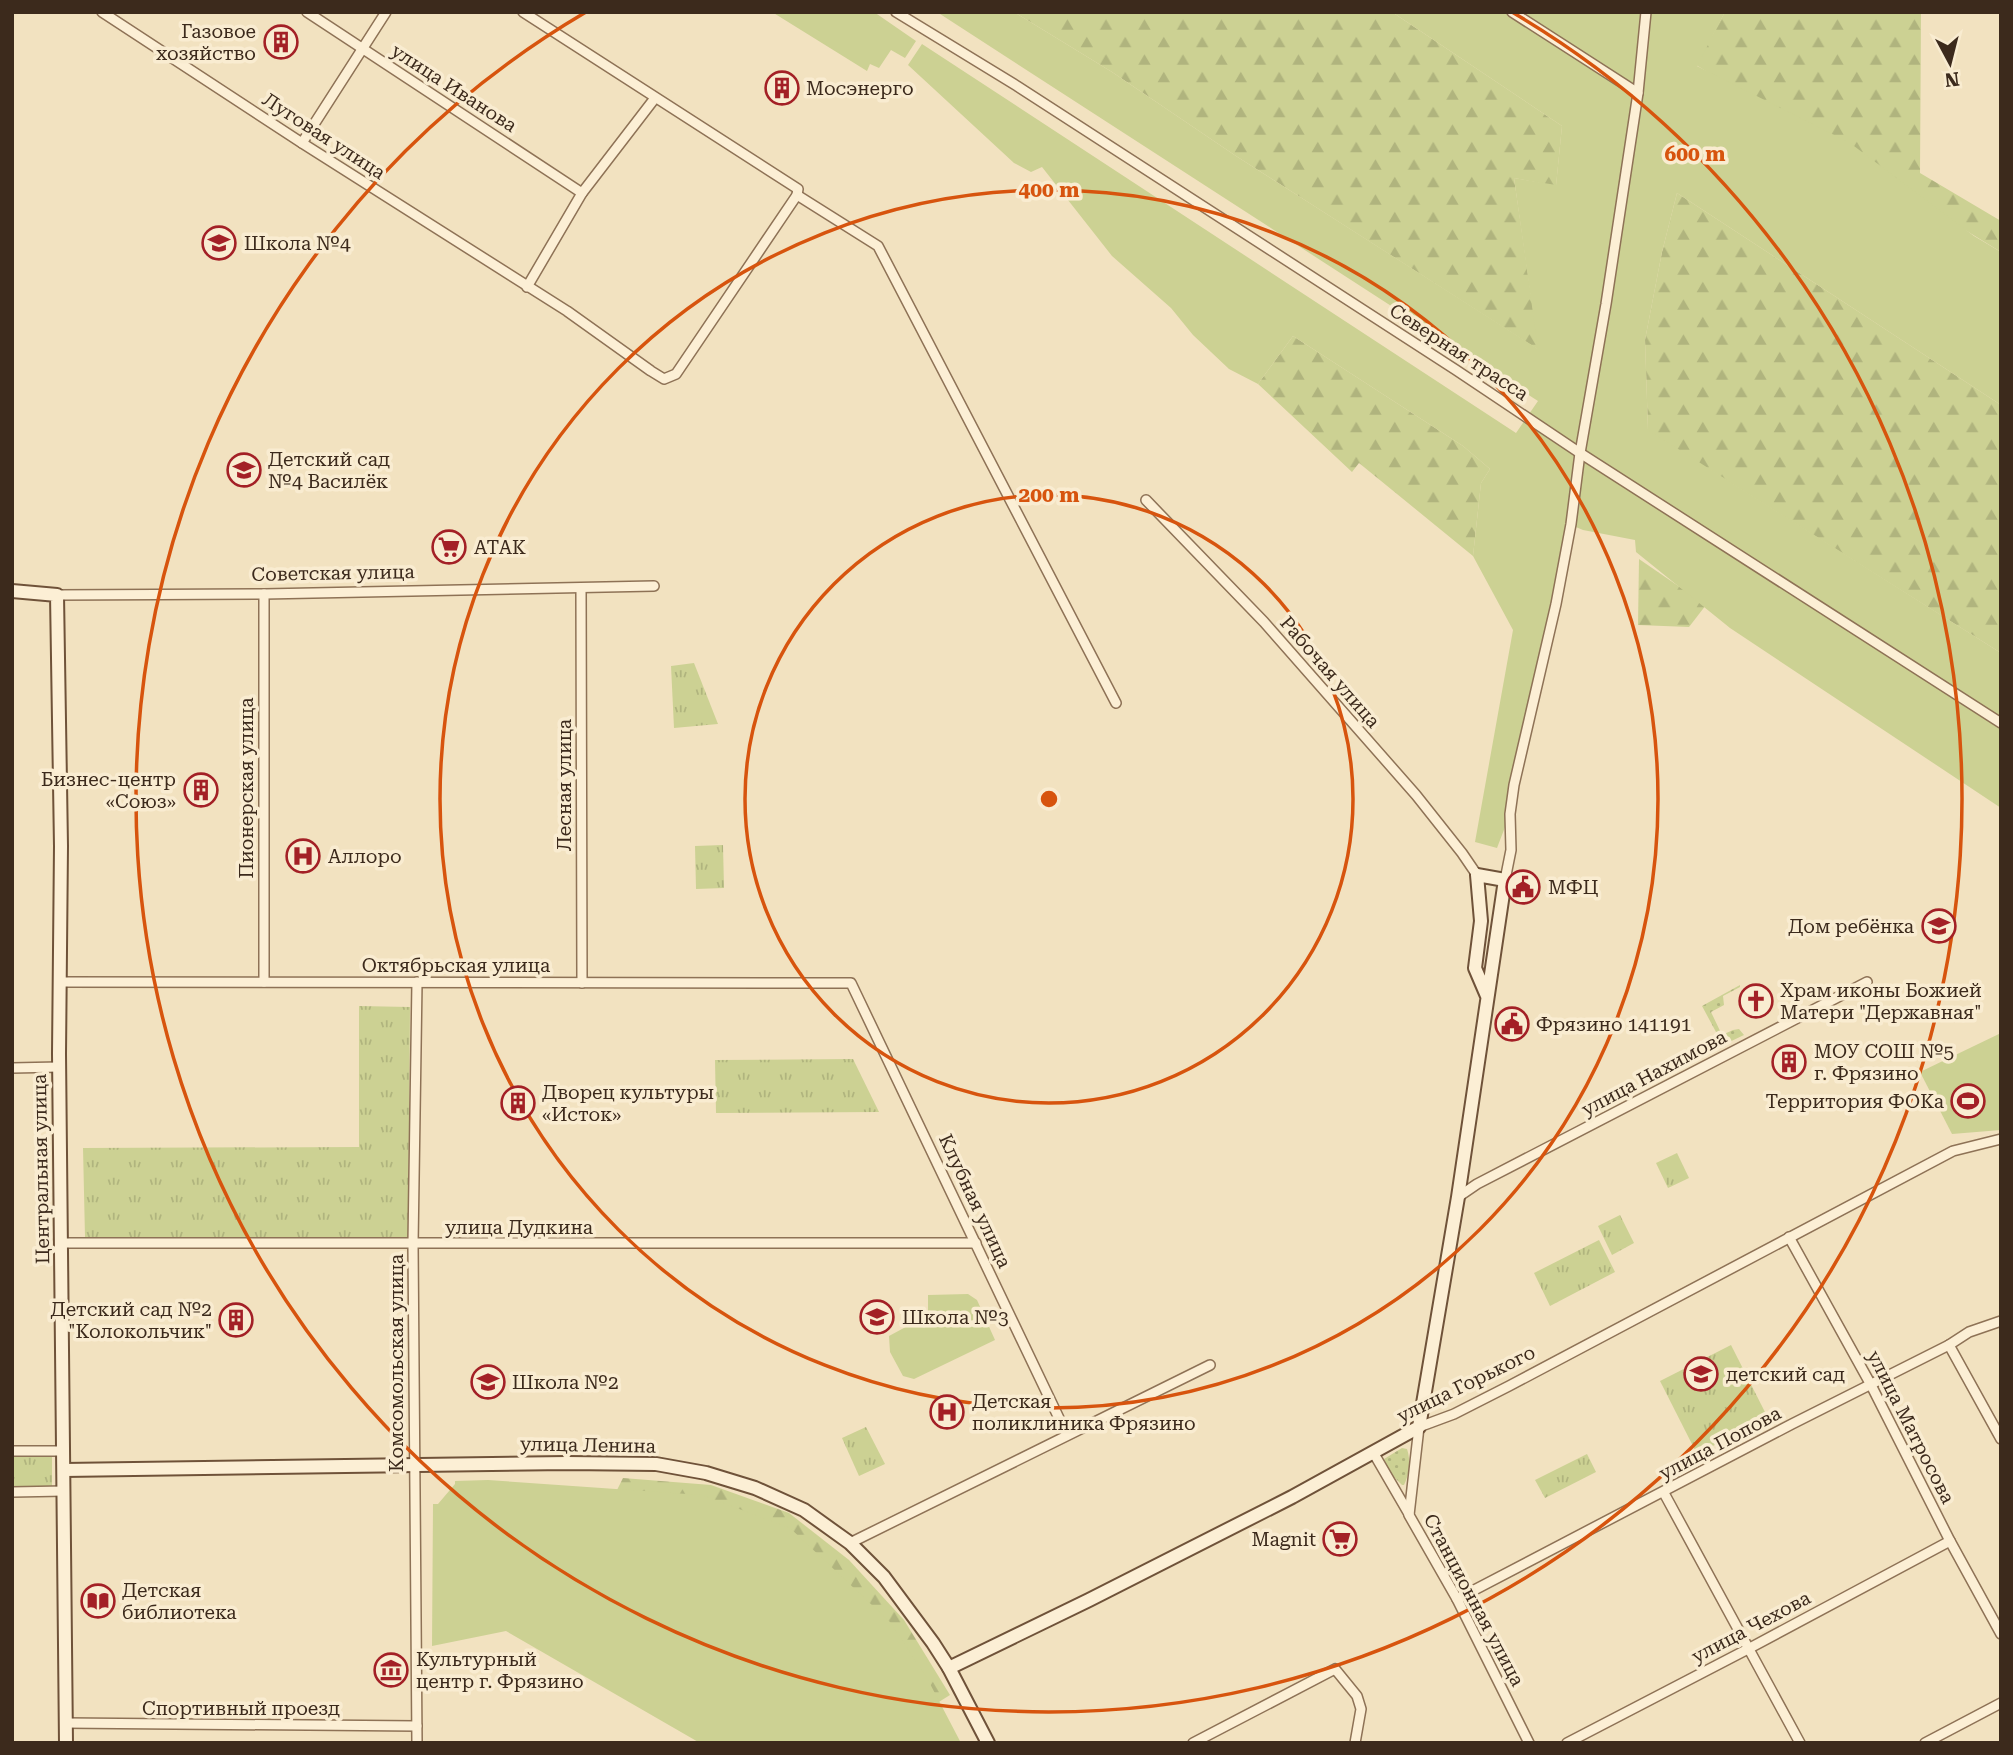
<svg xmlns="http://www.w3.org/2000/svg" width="2013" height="1755" font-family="'Roboto Serif',serif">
  <defs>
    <pattern id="grass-dots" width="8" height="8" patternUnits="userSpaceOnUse" patternTransform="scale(1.75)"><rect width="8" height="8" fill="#ccd193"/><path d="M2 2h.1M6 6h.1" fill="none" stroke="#b0b47e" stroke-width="1.8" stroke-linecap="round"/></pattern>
    <pattern id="forest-firs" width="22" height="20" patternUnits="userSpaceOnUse" patternTransform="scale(1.75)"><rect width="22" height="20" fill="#ccd193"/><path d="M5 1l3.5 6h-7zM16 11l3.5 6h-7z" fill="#b0b47e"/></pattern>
    <pattern id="park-tufts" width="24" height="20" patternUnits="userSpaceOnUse" patternTransform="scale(1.75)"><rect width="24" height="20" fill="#ccd193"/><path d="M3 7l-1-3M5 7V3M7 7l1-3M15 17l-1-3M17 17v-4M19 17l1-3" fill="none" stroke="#b0b47e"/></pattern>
  </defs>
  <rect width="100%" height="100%" fill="#f2e2c0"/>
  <g fill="url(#grass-dots)">
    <polygon points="1740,985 1740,987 1723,996 1724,1005 1711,1012 1722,1035 1733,1030 1739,1029 1744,1035 1723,1045 1702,1006"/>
    <path d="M1402 1448 1407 1449C1411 1460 1409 1475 1404 1485H1402L1390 1473 1384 1459Z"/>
  </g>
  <g fill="url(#forest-firs)">
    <polygon points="1014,12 1392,12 1562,126 1556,186 1514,178 1539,350 1236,156 1112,72"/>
    <polygon points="1725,12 1921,12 1920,173 2001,221 2001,252 1696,65"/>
    <polygon points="1677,193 2001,405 2001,653 1648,431 1645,340 1662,252"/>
    <polygon points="1293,336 1463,446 1490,469 1481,483 1473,556 1359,463 1352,472 1258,384"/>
    <polygon points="1639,559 1706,605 1689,627 1638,625"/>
    <polygon points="623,1478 711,1485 789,1513 849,1560 904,1620 950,1695 934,1705 607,1510"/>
  </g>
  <g fill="url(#park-tufts)">
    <polygon points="694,663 718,724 674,728 671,666"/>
    <polygon points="723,845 724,888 696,889 695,846"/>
    <polygon points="359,1006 410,1007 408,1239 85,1237 83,1148 359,1147"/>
    <polygon points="853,1059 879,1112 716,1113 715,1060"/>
    <polygon points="1677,1153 1689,1178 1668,1188 1656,1163"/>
    <polygon points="1620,1215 1634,1243 1612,1255 1598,1226"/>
    <polygon points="1599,1240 1615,1272 1550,1306 1534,1273"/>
    <polygon points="1731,1345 1768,1418 1697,1454 1660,1381"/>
    <polygon points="866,1427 885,1464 859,1476 842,1438"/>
    <polygon points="52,1454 52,1486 12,1487 12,1455"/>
    <polygon points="1587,1454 1596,1472 1545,1498 1535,1480"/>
  </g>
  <g fill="#ccd193">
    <polygon points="772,12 874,12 916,41 905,58 891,50 879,68 870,64 867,71"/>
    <polygon points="937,12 1014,12 1112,72 1236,156 1538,349 1514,178 1556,185 1562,126 1392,12 1725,12 1697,66 1850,143 1974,236 2001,252 2001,405 1677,193 1662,252 1645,340 1648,430 2001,653 2001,808 1730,628 1636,552 1635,540 1583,530 1571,525 1510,814 1497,848 1475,842 1513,630 1473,556 1481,483 1490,469 1463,446 1293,336 1258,384 1229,369 1193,335 1171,308 1112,256 1042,167 1031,172 1014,163 908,65 922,44 1516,433 1538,401"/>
    <polygon points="2001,1033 2001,1130 1952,1134 1920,1072"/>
    <polygon points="968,1294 977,1300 995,1340 914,1379 903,1376 890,1352 889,1336 928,1315 928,1295"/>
    <polygon points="488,1480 702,1495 790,1528 890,1622 927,1678 961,1743 700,1743 506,1631 432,1646 433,1504 438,1504 455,1484 455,1481"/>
  </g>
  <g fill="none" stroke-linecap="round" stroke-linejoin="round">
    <defs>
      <g id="street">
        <polyline points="102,12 302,143 567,311 651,371 664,379 676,374 797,195 798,189 523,12"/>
        <polyline points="307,12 582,193"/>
        <polyline points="896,12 1017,86 1456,370 1580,453 2001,723"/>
        <polyline points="1512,12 1638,93"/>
        <polyline points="302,143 386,12"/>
        <polyline points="797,195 878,246 1116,703"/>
        <polyline points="527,287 582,193 655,98"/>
        <polyline points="1146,500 1264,622 1416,795 1462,853 1477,875"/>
        <polyline points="581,588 582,983"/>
        <polyline points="264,594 264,982"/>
        <polyline points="57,595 264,594 654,586"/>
        <polyline points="1505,880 1511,850 1510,814 1514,785 1556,604 1571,524 1580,453 1606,304 1638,93 1646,12"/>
        <polyline points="61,982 851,983 1067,1435"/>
        <polyline points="417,982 413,1244 417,1743"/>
        <polyline points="12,1068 59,1067"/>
        <polyline points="1458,1197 1477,1184 1867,982"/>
        <polyline points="1789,1237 1871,1385 1950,1541 2001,1634"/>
        <polyline points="61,1243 976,1243"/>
        <polyline points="1949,1345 2001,1439"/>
        <polyline points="12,1451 63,1451"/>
        <polyline points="1373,1452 1409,1514"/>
        <polyline points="12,1492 64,1491"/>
        <polyline points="1664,1493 1800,1743"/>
        <polyline points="850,1543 1210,1365"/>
        <polyline points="1457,1599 1792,1424 1949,1345 1969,1332 2001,1321"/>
        <polyline points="65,1723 417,1726"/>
        <polyline points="1193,1743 1335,1669 1357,1696 1361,1709 1355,1743"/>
        <polyline points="1529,1743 1457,1599 1409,1515 1419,1427 1454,1414 1509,1386 1953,1151 2001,1139"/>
        <polyline points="1567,1743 1748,1649 1950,1541"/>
        <polyline points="1925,1743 2001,1703"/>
      </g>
      <g id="secondary">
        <polyline points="12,591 57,595 61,846 59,1054 66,1743"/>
        <polyline points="64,1470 567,1463 656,1464 706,1473 755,1488 804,1510 850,1543 884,1577 933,1643 949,1668 988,1743"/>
        <polyline points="949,1668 1089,1600 1292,1497 1419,1427 1458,1197 1505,880 1477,875 1481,921 1475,968 1487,996"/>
      </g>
    </defs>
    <use href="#street" stroke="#8e7256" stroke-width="12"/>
    <use href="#secondary" stroke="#6f5239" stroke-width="16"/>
    <use href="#street" stroke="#fcefd5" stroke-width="9"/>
    <use href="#secondary" stroke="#fcefd5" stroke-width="12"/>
  </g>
  <g fill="none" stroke="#d7540e" stroke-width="3.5">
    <circle cx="1049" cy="799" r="304"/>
    <circle cx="1049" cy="799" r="609"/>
    <path d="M1512 12A913 913 0 1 1 586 12"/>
  </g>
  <defs>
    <symbol id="building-ring" viewBox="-11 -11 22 22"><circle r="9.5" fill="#f9ecd1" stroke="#a32026" stroke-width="1.5"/><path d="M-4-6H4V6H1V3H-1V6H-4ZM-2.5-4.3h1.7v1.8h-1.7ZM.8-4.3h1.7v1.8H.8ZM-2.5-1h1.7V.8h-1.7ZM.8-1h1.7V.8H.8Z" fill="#a32026"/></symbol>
    <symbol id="school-ring" viewBox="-11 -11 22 22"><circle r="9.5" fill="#f9ecd1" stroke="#a32026" stroke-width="1.5"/><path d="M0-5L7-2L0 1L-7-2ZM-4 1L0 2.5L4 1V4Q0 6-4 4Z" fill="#a32026"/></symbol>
    <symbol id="supermarket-ring" viewBox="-11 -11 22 22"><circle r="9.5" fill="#f9ecd1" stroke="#a32026" stroke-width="1.5"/><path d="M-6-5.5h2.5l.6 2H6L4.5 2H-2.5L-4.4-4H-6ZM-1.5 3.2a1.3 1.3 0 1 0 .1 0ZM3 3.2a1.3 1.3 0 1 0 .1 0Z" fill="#a32026"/></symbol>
    <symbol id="hospital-ring" viewBox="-11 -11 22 22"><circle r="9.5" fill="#f9ecd1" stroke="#a32026" stroke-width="1.5"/><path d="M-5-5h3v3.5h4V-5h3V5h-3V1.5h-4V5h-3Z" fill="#a32026"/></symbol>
    <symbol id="civic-ring" viewBox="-11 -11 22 22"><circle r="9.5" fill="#f9ecd1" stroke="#a32026" stroke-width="1.5"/><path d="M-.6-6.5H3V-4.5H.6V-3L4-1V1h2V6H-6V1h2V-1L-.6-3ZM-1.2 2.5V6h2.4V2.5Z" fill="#a32026"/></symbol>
    <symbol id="church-ring" viewBox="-11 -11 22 22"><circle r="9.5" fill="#f9ecd1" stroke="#a32026" stroke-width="1.5"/><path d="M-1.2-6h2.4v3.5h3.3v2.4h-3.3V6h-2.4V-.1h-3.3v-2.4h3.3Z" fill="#a32026"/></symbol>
    <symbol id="stadium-ring" viewBox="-11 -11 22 22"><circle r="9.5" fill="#f9ecd1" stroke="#a32026" stroke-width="1.5"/><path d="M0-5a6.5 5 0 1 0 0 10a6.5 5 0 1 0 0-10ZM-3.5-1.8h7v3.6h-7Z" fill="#a32026"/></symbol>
    <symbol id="library-ring" viewBox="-11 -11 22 22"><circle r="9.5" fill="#f9ecd1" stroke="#a32026" stroke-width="1.5"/><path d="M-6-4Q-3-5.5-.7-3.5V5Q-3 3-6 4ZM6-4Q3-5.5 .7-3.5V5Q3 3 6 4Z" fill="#a32026"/></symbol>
    <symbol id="museum-ring" viewBox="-11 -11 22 22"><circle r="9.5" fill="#f9ecd1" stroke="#a32026" stroke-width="1.5"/><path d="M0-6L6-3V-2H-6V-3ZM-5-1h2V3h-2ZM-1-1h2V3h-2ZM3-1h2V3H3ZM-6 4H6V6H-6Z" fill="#a32026"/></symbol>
  </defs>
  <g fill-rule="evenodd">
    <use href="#building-ring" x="262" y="23" width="38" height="38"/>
    <use href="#building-ring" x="763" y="69" width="38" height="38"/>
    <use href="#school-ring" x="200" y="224" width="38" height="38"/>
    <use href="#school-ring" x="225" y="451" width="38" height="38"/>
    <use href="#supermarket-ring" x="430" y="528" width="38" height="38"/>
    <use href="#building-ring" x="182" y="771" width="38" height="38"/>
    <use href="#hospital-ring" x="284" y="837" width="38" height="38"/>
    <use href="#civic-ring" x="1504" y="868" width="38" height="38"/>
    <use href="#school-ring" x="1920" y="907" width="38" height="38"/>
    <use href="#church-ring" x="1737" y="982" width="38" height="38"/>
    <use href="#civic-ring" x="1493" y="1005" width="38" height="38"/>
    <use href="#building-ring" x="1770" y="1043" width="38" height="38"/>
    <use href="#stadium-ring" x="1949" y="1082" width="38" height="38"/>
    <use href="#building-ring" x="499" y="1084" width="38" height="38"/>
    <use href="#school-ring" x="858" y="1298" width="38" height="38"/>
    <use href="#building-ring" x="217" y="1301" width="38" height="38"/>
    <use href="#school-ring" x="1682" y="1355" width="38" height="38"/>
    <use href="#school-ring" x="469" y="1363" width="38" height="38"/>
    <use href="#hospital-ring" x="928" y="1393" width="38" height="38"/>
    <use href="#supermarket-ring" x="1321" y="1520" width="38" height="38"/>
    <use href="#library-ring" x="79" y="1582" width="38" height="38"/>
    <use href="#museum-ring" x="372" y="1651" width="38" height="38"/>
  </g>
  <g text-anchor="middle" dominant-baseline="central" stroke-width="7" stroke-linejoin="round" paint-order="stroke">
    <g font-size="19" fill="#3c2a1c" stroke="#f9ecd1" text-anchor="start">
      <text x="256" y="31" text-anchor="end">Газовое<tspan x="256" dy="22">хозяйство</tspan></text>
      <text x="806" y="88">Мосэнерго</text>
      <text x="244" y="243">Школа №4</text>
      <text x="268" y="459">Детский сад<tspan x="268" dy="22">№4 Василёк</tspan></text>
      <text x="474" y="547">АТАК</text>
      <text x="176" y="779" text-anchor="end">Бизнес-центр<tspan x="176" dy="22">«Союз»</tspan></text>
      <text x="328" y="856">Аллоро</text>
      <text x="1548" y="887">МФЦ</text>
      <text x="1914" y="926" text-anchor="end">Дом ребёнка</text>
      <text x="1780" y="990">Храм иконы Божией<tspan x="1780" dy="22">Матери "Державная"</tspan></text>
      <text x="1536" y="1024">Фрязино 141191</text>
      <text x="1814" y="1051">МОУ СОШ №5<tspan x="1814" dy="22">г. Фрязино</tspan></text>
      <text x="542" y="1092">Дворец культуры<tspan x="542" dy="22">«Исток»</tspan></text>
      <text x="1944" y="1101" text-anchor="end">Территория ФОКа</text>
      <text x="212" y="1309" text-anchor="end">Детский сад №2<tspan x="212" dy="22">"Колокольчик"</tspan></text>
      <text x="902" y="1317">Школа №3</text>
      <text x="1726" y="1374">детский сад</text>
      <text x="512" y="1382">Школа №2</text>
      <text x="972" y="1401">Детская<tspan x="972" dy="22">поликлиника Фрязино</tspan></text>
      <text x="1316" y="1539" text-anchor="end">Magnit</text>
      <text x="122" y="1590">Детская<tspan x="122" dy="22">библиотека</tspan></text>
      <text x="416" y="1659">Культурный<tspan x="416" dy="22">центр г. Фрязино</tspan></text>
    </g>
    <g font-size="19" fill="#3c2a1c" stroke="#f9ecd1">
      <text transform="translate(454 88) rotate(33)">улица Иванова</text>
      <text transform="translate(324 136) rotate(33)">Луговая улица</text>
      <text transform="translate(1459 352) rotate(33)">Северная трасса</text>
      <text transform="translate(333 573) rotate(-1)">Советская улица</text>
      <text transform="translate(1330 672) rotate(49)">Рабочая улица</text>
      <text transform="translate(564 785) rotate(-90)">Лесная улица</text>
      <text transform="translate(246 788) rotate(-90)">Пионерская улица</text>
      <text x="456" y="965">Октябрьская улица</text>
      <text transform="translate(1654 1073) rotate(-28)">улица Нахимова</text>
      <text transform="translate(41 1169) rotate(-91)">Центральная улица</text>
      <text transform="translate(975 1201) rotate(65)">Клубная улица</text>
      <text x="519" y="1227">улица Дудкина</text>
      <text transform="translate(396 1363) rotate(-90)">Комсомольская улица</text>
      <text transform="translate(1466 1384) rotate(-26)">улица Горького</text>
      <text transform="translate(1911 1427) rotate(63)">улица Матросова</text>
      <text transform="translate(1720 1443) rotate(-28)">улица Попова</text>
      <text transform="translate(588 1445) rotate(1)">улица Ленина</text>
      <text transform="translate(1474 1600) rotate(62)">Станционная улица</text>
      <text transform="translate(1751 1627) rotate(-28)">улица Чехова</text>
      <text x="241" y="1708">Спортивный проезд</text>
    </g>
  </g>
  <circle cx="1049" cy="799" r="10" fill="#d7540e" stroke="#f9ecd1" stroke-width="3.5"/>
  <g font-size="21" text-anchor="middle" font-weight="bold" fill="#d7540e" stroke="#f9ecd1" stroke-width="7" stroke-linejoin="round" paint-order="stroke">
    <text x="1695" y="161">600 m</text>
    <text x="1049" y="197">400 m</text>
    <text x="1049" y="502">200 m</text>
  </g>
  <rect width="2013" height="1755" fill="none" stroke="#3c2a1c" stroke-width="28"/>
  <g transform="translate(1950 63) rotate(173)" stroke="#f9ecd1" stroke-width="5" paint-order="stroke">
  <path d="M0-5L12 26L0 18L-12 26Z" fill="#3c2a1c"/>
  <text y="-10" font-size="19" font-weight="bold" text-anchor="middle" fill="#3c2a1c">N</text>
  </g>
</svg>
